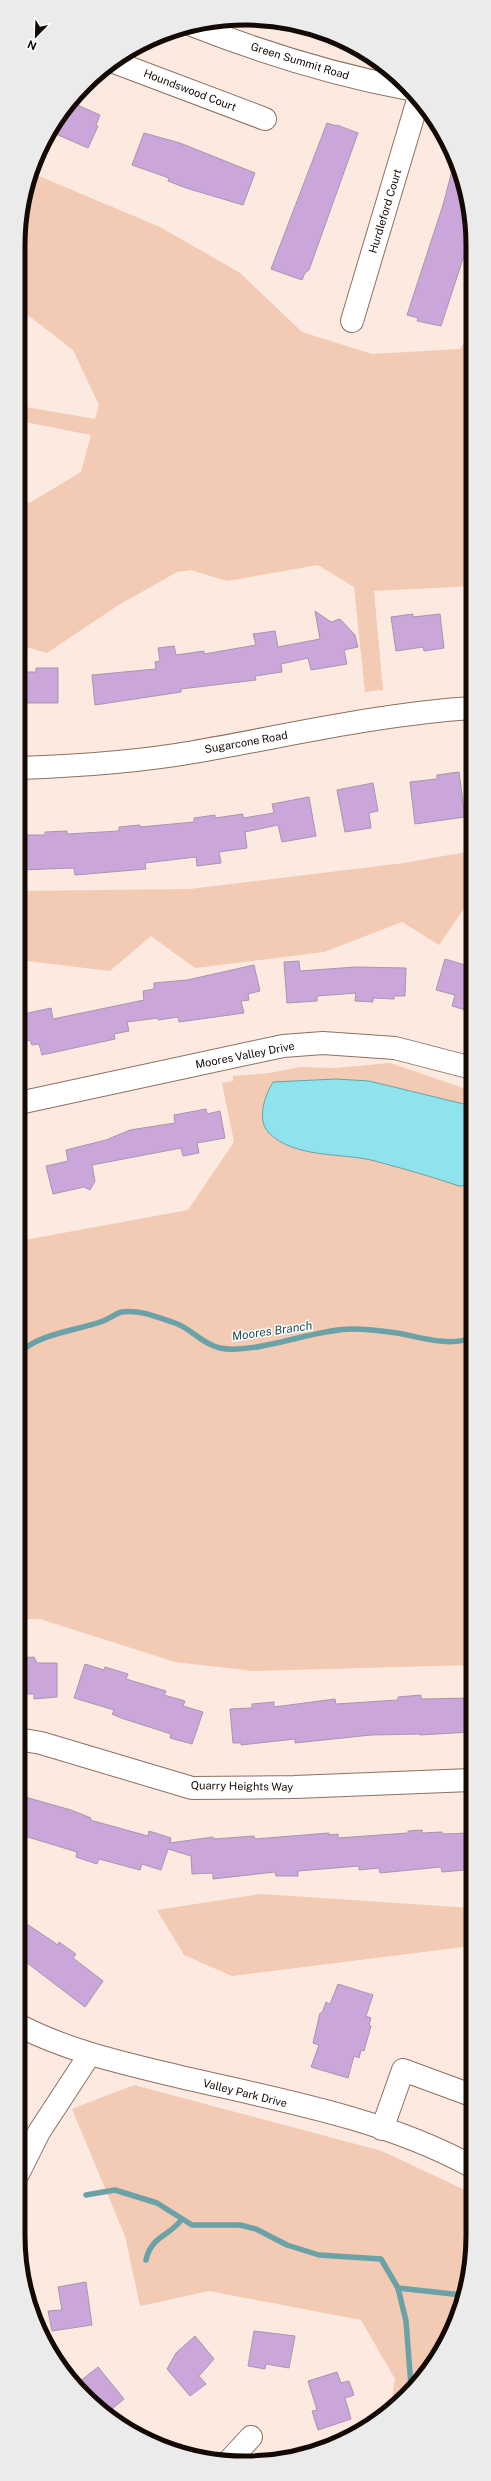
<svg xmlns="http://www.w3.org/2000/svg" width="491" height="2481" font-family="'Public Sans',sans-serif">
  <rect width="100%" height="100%" fill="#fce9df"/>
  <g fill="#f3cab3">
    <polygon points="34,174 160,227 240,273 302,332 372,354 460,349 472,330 472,586 374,591 383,690 365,692 354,587 318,565 227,581 191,570 177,572 117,606 47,653 20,645 20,505 31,502 81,472 91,435 20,421 20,406 95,419 99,405 73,350 20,309 20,216"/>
    <polygon points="472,851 472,897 439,945 402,922 324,952 195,968 151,936 110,971 19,960 19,891 190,889 404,863"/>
    <polygon points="390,1063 472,1091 471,1665 253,1671 175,1662 40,1619 19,1619 19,1241 188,1210 234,1142 222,1083 233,1081 233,1076 270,1073 300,1067 335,1068"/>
    <polygon points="261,1894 471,1908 471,1946 232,1976 184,1955 157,1910"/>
    <polygon points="134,2085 382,2151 471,2193 471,2265 449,2336 395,2407 390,2410 395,2379 361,2320 209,2291 140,2306 125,2236 72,2109"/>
  </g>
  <path fill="#8fe3ed" stroke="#6aa2a7" d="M336 1079 369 1081 472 1106V1185L459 1186C430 1176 401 1168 371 1160 340 1153 294 1158 269 1133 256 1120 265 1095 273 1082Z"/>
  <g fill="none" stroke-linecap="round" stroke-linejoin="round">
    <g stroke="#6aa2a7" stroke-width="5.5">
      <path d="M19 1353C40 1333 76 1331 103 1321 109 1319 116 1313 122 1312 140 1309 159 1318 175 1323 192 1329 202 1344 220 1348 254 1355 314 1329 352 1329 366 1329 383 1331 397 1333 421 1337 448 1347 472 1338"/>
      <polyline points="86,2195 115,2190 157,2203 192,2225 240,2225 256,2229 287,2245 319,2255 381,2259 398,2288 462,2295"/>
      <path d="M146 2260C151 2236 170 2236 181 2220"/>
      <polyline points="398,2288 406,2321 411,2386"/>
    </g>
  </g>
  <g fill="#cba6da" stroke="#a796af">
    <polygon points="73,103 100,115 96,125 98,126 88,148 49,131"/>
    <polygon points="327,123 337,126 337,125 358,133 309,270 305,273 302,280 271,269"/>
    <polygon points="144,133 180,143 255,173 243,205 186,188 168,181 169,178 132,165"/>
    <polygon points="454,163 472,231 441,326 417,321 418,318 407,315 443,205"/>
    <polygon points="315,611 331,622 340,619 355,635 358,647 344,650 347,664 311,670 308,658 281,664 282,672 255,676 256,680 181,689 181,692 95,705 92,675 156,669 155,662 160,661 158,648 174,646 176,655 204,651 204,654 256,645 253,634 275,631 278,647 320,639"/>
    <polygon points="413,614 413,617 440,614 444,648 424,651 423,647 396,651 391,617"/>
    <polygon points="36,668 58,668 58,703 19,703 19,672 36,672"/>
    <polygon points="459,772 465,817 415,824 410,782 437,779 437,775"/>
    <polygon points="373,783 378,811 369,813 371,828 345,832 337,790"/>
    <polygon points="309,797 316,836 282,842 278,825 245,832 247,848 219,852 221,863 197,866 196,857 145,863 146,869 75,875 74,868 19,870 19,835 45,835 45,832 67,831 67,834 119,831 119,827 140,825 140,827 194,822 194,818 215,815 215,818 243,814 243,818 274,813 272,804"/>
    <polygon points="445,959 472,967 472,1012 452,1006 455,995 436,990"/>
    <polygon points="299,961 300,971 355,967 406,968 405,996 394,996 394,999 373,998 373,1002 355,1001 356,993 317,996 317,1001 287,1003 284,962"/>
    <polygon points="254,965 260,991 248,994 249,1000 241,1001 244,1013 179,1022 178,1017 158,1020 158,1018 127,1022 129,1031 114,1034 115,1039 42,1055 39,1044 32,1045 30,1040 19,1043 19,1015 51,1008 53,1019 144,1000 143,991 154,989 154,983 187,980"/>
    <polygon points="206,1109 207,1114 220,1111 225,1138 197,1143 199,1153 183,1156 181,1148 92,1165 95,1181 90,1190 84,1187 53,1194 46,1166 68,1161 66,1150 106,1140 130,1130 175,1123 174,1115"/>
    <polygon points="34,1657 37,1663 57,1663 57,1697 34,1699 34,1694 19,1694 19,1658"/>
    <polygon points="85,1664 104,1670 105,1667 128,1674 126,1679 166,1691 164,1695 185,1701 183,1706 203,1712 192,1744 170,1738 171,1734 121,1718 112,1714 114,1710 74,1698"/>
    <polygon points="421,1695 421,1699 471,1698 471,1732 420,1735 419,1734 371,1735 295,1743 295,1739 241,1745 241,1743 233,1743 230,1709 252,1708 252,1704 274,1702 274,1707 335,1699 336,1704 398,1700 398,1697"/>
    <polygon points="18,1795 71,1810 91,1818 90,1820 148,1836 149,1831 171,1838 170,1843 213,1837 214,1839 254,1836 255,1839 329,1833 329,1835 338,1834 338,1838 408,1833 408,1831 422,1830 422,1833 442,1832 442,1834 471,1833 471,1866 464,1867 465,1870 442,1872 441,1867 380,1873 379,1868 359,1870 359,1866 298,1871 298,1876 276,1876 275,1872 213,1879 213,1873 192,1874 191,1856 168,1849 161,1870 142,1864 140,1870 99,1859 97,1864 76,1857 77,1852 18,1834"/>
    <polygon points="18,1918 58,1945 59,1942 76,1954 73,1958 103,1981 85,2007 18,1956"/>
    <polygon points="338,1984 373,1995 366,2016 371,2018 369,2025 371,2026 364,2051 361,2050 359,2058 354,2056 348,2078 311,2067 319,2045 313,2043 320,2013 322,2013 326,2002 330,2004"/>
    <polygon points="86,2282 92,2325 52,2331 48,2311 62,2310 58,2287"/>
    <polygon points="254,2331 295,2336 289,2368 266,2364 265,2369 248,2366"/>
    <polygon points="195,2336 214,2359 199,2376 206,2384 190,2396 167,2369 176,2353"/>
    <polygon points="98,2367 124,2399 107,2413 94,2403 79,2382"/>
    <polygon points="337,2372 341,2383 349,2381 354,2395 345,2398 351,2419 318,2430 312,2411 317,2410 308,2381"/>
  </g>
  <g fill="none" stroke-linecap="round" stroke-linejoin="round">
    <defs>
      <g id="minor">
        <polyline points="114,62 265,119"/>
        <polyline points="352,321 418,100"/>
        <path d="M19 768C78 766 137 762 194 752 286 736 379 714 472 708"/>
        <polyline points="19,1103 283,1046 323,1043 395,1048 472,1068"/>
        <polyline points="18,1739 41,1743 192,1788 295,1787 471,1780"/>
        <path d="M18 2025C64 2049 114 2061 164 2073 267 2098 377 2115 471 2166"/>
        <polyline points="382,2129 403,2070 471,2095"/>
        <polyline points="18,2174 39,2132 90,2054"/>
        <polyline points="228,2462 251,2437"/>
      </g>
      <path id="tertiary" d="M192 25C263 53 335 75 409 89"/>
    </defs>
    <use href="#minor" stroke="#8c7162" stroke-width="24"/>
    <use href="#tertiary" stroke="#8c7162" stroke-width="24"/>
    <use href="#minor" stroke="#fff" stroke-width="22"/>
    <use href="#tertiary" stroke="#fff" stroke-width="22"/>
  </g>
  <g text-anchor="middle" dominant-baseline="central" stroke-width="3" stroke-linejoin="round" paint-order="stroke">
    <g font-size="11" fill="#140a05" stroke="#fff">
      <text transform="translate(300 61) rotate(17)">Green Summit Road</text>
      <text transform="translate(190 90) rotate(21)">Houndswood Court</text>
      <text transform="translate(385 211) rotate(-73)">Hurdleford Court</text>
      <text transform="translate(246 742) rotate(-10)">Sugarcone Road</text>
      <text transform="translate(245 1055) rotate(-11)">Moores Valley Drive</text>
      <text transform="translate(242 1786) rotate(1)">Quarry Heights Way</text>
      <text transform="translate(245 2093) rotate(14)">Valley Park Drive</text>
    </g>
    <g font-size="12" font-style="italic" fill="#244c50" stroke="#fff">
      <text transform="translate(272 1331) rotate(-8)">Moores Branch</text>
    </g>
  </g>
  <path d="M0 0H491V2481H0ZM245 25H246A220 220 0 0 1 466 245V2236A220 220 0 0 1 246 2456H245A220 220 0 0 1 25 2236V245A220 220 0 0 1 245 25Z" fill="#ecebeb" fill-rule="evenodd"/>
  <path fill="none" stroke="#140a05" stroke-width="5" d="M245 25H246A220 220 0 0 1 466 245V2236A220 220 0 0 1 246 2456H245A220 220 0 0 1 25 2236V245A220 220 0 0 1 245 25Z"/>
  <g transform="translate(36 36) rotate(203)" stroke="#ffffff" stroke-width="3" paint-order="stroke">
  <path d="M0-3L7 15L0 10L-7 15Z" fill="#140a05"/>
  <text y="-6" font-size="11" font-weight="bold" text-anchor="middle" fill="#140a05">N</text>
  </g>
</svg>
